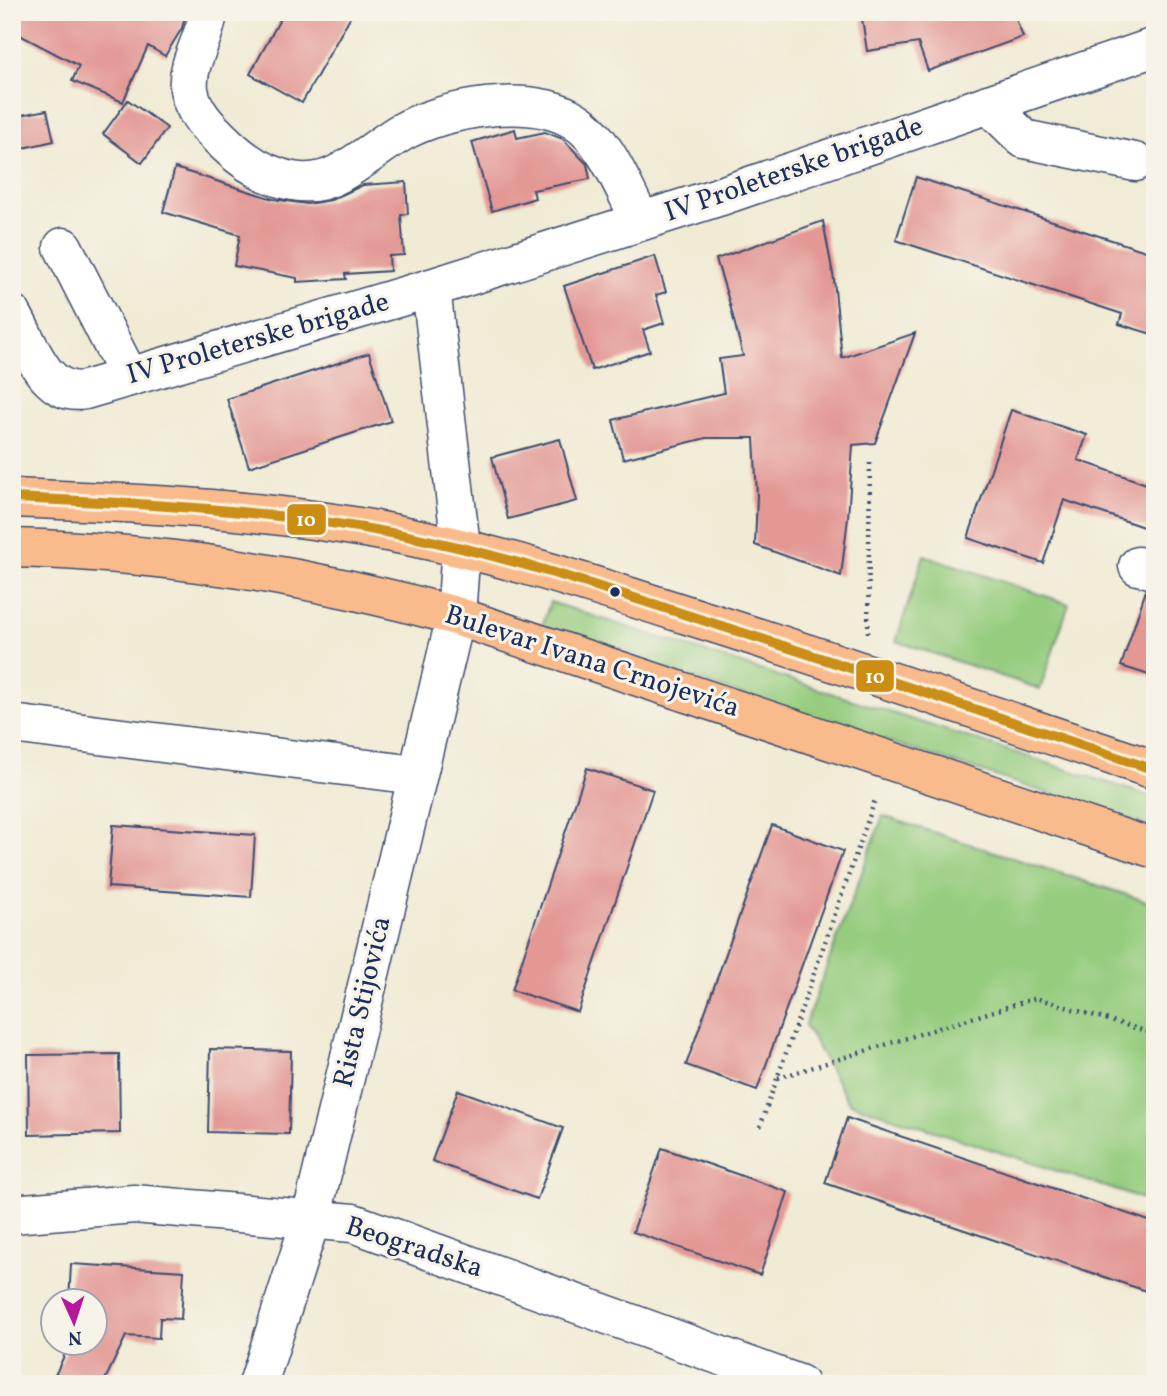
<svg xmlns="http://www.w3.org/2000/svg" width="1167" height="1396" font-family="Vollkorn,serif">
  <rect width="100%" height="100%" fill="#f7f3e8"/>
  <filter id="ink" filterUnits="userSpaceOnUse"><feTurbulence type="fractalNoise" baseFrequency=".0143" numOctaves="2"/><feDisplacementMap in="SourceGraphic" scale="14" xChannelSelector="R" yChannelSelector="G"/><feConvolveMatrix kernelMatrix="1 2 1 2 8 2 1 2 1" color-interpolation-filters="sRGB"/></filter>
  <filter id="wash" filterUnits="userSpaceOnUse"><feTurbulence type="fractalNoise" baseFrequency=".00686" numOctaves="4" result="noise"/><feDisplacementMap in="SourceGraphic" scale="28" xChannelSelector="R" yChannelSelector="G"/><feGaussianBlur stdDeviation="1.57" result="paint"/><feColorMatrix in="noise" values="0 0 0 0 0 0 0 0 0 0 0 0 0 0 0 0 0 1.4 0 .05"/><feComposite in="paint" operator="in"/></filter>
  <g filter="url(#wash)">
    <rect width="100%" height="100%" fill="#f0ebd4"/>
    <g fill="#95cc7e" stroke="#587e6e" stroke-width="2">
      <polygon points="924,555 1069,604 1040,689 896,641"/>
      <polygon points="550,602 1155,798 1155,828 541,629"/>
      <polygon points="883,816 1155,904 1155,1203 849,1103 805,1025"/>
    </g>
    <g id="blocks">
      <g fill="#e39894">
        <polygon points="12,12 186,12 182,28 165,56 148,46 123,102 72,81 79,66 12,31"/>
        <polygon points="284,12 353,12 302,103 250,74"/>
        <polygon points="861,12 1013,12 1023,37 928,71 918,43 867,51"/>
        <polygon points="128,100 167,128 142,163 103,134"/>
        <polygon points="47,110 54,141 23,148 16,116"/>
        <polygon points="515,129 517,138 545,132 563,139 587,164 590,179 533,190 535,198 492,211 472,142"/>
        <polygon points="175,168 273,199 307,204 331,200 363,185 406,182 408,214 401,215 404,255 389,256 390,271 345,274 346,279 297,282 297,278 234,266 240,235 163,212"/>
        <polygon points="916,177 1155,254 1155,335 1119,324 1122,314 896,240"/>
        <polygon points="823,221 834,280 842,358 915,333 875,443 853,445 848,518 841,576 755,545 757,496 754,438 706,438 623,459 613,420 724,393 719,359 743,356 729,301 716,259"/>
        <polygon points="655,256 666,292 656,295 664,323 643,330 650,351 592,370 564,286"/>
        <polygon points="369,353 391,421 249,467 227,399"/>
        <polygon points="1011,410 1087,435 1078,460 1155,487 1155,531 1064,500 1043,563 968,538"/>
        <polygon points="560,439 577,501 508,519 492,457"/>
        <polygon points="1146,590 1155,591 1155,677 1121,666"/>
        <polygon points="587,768 653,790 578,1012 512,990"/>
        <polygon points="113,825 255,835 251,897 108,887"/>
        <polygon points="772,825 843,851 757,1090 686,1065"/>
        <polygon points="210,1049 291,1051 289,1134 208,1132"/>
        <polygon points="119,1054 120,1133 29,1135 28,1055"/>
        <polygon points="458,1090 563,1128 537,1199 432,1161"/>
        <polygon points="847,1118 1155,1223 1155,1294 825,1183"/>
        <polygon points="662,1148 788,1192 760,1275 633,1232"/>
        <polygon points="71,1264 184,1271 181,1319 160,1318 159,1338 126,1336 103,1384 51,1384 70,1343 94,1343 94,1301 69,1301"/>
      </g>
    </g>
  </g>
  <g filter="url(#ink)">
    <use href="#blocks" fill-opacity="0" stroke="#3b4b70" stroke-width="2"/>
    <g fill="none" stroke-linecap="round" stroke-linejoin="round">
      <defs>
        <g id="minor">
          <path d="M208 12C206 38 186 62 189 89 192 112 211 130 227 145 255 172 300 195 338 174 360 162 379 146 400 133 444 108 529 93 574 120 606 139 624 190 641 221"/>
          <polyline points="988,104 1024,139 1135,162"/>
          <polyline points="63,247 129,377"/>
          <path d="M12 314C29 342 44 398 85 390L431 288 718 197 1155 47"/>
          <polyline points="1138,566 1155,570"/>
          <polyline points="12,724 416,775"/>
          <polyline points="12,1214 134,1204 353,1223 799,1384"/>
          <polyline points="258,1384 311,1219 456,616 461,547 431,288"/>
        </g>
        <g id="major">
          <path d="M12 498C142 503 274 509 402 535 499 554 593 585 687 615 844 664 999 718 1155 770"/>
          <path d="M12 548C165 552 308 575 456 616L1155 849"/>
        </g>
      </defs>
      <use href="#minor" stroke="#3b4b70" stroke-width="41"/>
      <use href="#major" stroke="#3b4b70" stroke-width="41"/>
      <g stroke="#3b4b70" stroke-width="4.5" stroke-dasharray="2 5" stroke-linecap="butt">
        <polyline points="868,633 870,461"/>
        <polyline points="778,1078 1036,998 1155,1034"/>
        <polyline points="760,1127 875,800"/>
      </g>
      <use href="#minor" stroke="#fff" stroke-width="38"/>
      <use href="#major" stroke="#fabb8c" stroke-width="38"/>
      <defs>
        <path id="bus-1" d="M12 498C143 503 273 510 402 535 501 554 597 586 693 617 848 666 1001 718 1155 770"/>
      </defs>
      <use href="#bus-1" stroke="#f7f3e8" stroke-width="16"/>
      <use href="#bus-1" stroke="#cb8e13" stroke-width="10"/>
    </g>
  </g>
  <circle fill="#1b2f5e" stroke="#f7f3e8" stroke-width="2.5" cx="615" cy="592" r="6"/>
  <g text-anchor="middle" dominant-baseline="central" stroke-width="6" stroke-linejoin="round" paint-order="stroke">
    <g font-size="28" fill="#1b2f5e" stroke="#f7f3e8">
      <text transform="translate(794 170) rotate(-19)">IV Proleterske brigade</text>
      <text transform="translate(258 339) rotate(-16)">IV Proleterske brigade</text>
      <text transform="translate(592 662) rotate(18)">Bulevar Ivana Crnojevića</text>
      <text transform="translate(363 1002) rotate(-77)">Rista Stijovića</text>
      <text transform="translate(414 1248) rotate(18)">Beogradska</text>
    </g>
  </g>
  <g stroke="#f7f3e8" stroke-width="2.5">
    <rect x="286" y="503" width="41" height="33" rx="7" fill="#cb8e13"/>
    <rect x="855" y="659" width="40" height="34" rx="7" fill="#cb8e13"/>
  </g>
  <g font-size="19" text-anchor="middle" font-weight="bold" fill="#fff">
    <text x="306" y="526">10</text>
    <text x="875" y="683">10</text>
  </g>
  <rect width="1167" height="1396" fill="none" stroke="#f7f3e8" stroke-width="42"/>
  <g transform="translate(74 1322) rotate(177)"><circle r="33" fill="#f7f3e8" stroke="#9fa5b1" stroke-width="2"/>
  <path d="M0-5L12 26L0 18L-12 26Z" fill="#b5179e"/>
  <text y="-10" font-size="19" font-weight="bold" text-anchor="middle" fill="#1b2f5e">N</text>
  </g>
</svg>
